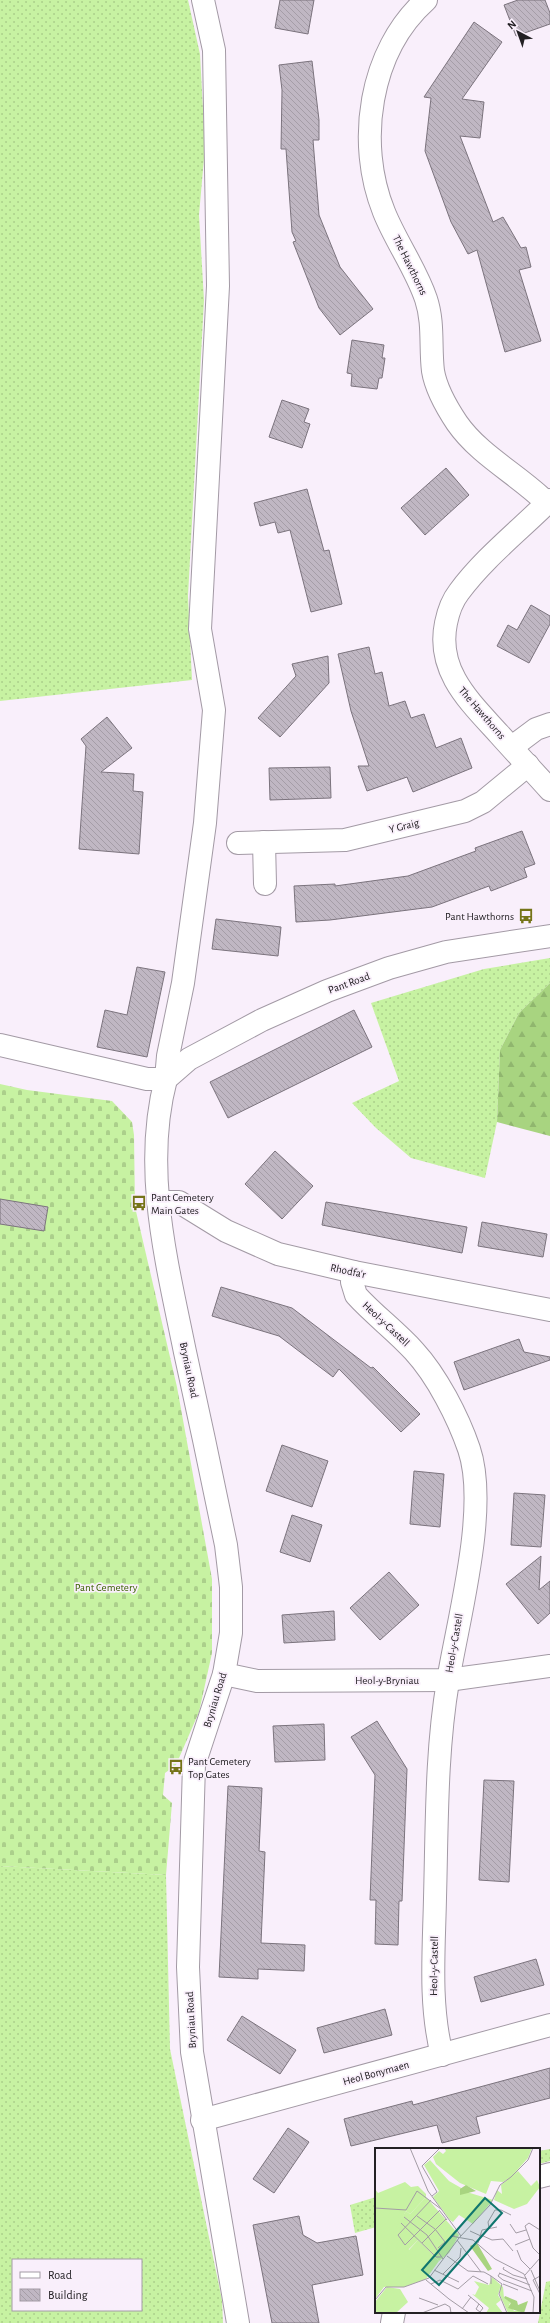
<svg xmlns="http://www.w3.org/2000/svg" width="550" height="2323" font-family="'Alegreya Sans',sans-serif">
  <defs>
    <pattern id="grass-dots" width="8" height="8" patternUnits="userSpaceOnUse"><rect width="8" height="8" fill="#c7f2a2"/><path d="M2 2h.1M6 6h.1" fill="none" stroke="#abcf8b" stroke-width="1.8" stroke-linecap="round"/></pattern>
    <pattern id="forest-firs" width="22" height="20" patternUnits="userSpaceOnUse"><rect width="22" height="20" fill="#a8d480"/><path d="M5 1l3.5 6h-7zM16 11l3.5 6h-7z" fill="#90b66e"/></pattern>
    <pattern id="cemetery-stones" width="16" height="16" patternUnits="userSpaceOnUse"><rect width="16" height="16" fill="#c7f2a2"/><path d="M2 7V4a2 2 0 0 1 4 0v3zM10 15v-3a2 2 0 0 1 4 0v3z" fill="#abcf8b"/></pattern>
    <pattern id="building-back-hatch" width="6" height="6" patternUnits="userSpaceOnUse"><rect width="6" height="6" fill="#c0b7c3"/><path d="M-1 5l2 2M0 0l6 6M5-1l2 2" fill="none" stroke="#a59da7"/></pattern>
  </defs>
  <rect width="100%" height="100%" fill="#f9effb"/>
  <g fill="url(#grass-dots)" fill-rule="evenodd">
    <polygon points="0,0 188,0 200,54 205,147 199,215 204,300 188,596 192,680 0,701"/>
    <polygon points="550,958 550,983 519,1013 500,1050 497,1122 485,1178 411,1158 376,1128 352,1103 399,1081 371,1003 484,969"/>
    <path d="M0 1866 166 1875 170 2049 222 2300 223 2323H0ZM13 2260H141V2310H13Z"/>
    <polygon points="550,2149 550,2161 539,2164 539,2151"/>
    <polygon points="376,2197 376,2227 355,2233 350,2205"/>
    <polygon points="550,2281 550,2323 538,2323 546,2282"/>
  </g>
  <polygon fill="url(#forest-firs)" points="550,983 550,1136 497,1122 500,1050 519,1013"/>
  <polygon fill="url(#cemetery-stones)" points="0,1084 27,1090 112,1101 132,1122 134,1135 135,1207 177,1387 212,1579 212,1653 199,1712 176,1765 165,1773 163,1795 172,1803 166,1875 0,1866"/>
  <g fill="url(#building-back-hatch)" stroke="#7b737d">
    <polygon points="280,0 314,0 308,34 275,28"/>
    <polygon points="518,0 545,0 550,13 550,24 516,36 504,5"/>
    <polygon points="474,22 502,42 462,99 484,102 480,138 460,136 493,222 503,217 521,248 526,247 531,267 519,270 541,341 505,352 477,250 468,254 451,222 425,151 431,98 424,97"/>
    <polygon points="312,61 319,120 319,140 313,140 319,215 340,267 373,309 340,335 319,308 293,242 296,241 292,232 286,149 281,149 282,90 279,65"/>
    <polygon points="352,340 384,345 382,358 385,358 382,378 379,378 377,389 351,386 352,374 347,373"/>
    <polygon points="282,400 309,409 304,422 310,424 302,448 269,437"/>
    <polygon points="446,468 469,495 425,535 401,508"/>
    <polygon points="307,489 324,551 329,550 342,604 311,612 290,530 278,533 275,522 260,526 254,503"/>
    <polygon points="531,605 550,616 550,624 529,663 497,646 508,625 517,630"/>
    <polygon points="369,647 375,674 382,672 389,706 405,701 411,718 424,714 436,748 461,738 472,768 413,792 407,777 367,791 358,766 369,766 351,711 338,654"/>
    <polygon points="328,656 329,683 280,737 258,718 296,676 292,664"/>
    <polygon points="107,717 132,748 101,772 134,774 133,791 143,792 139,854 79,849 86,746 81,739"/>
    <polygon points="330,767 331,798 270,800 269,768"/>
    <polygon points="522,831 535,864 524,868 527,877 491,891 489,886 432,907 330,920 296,922 294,886 335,884 335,886 408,876 476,851 475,848"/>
    <polygon points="216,919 281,927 278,956 212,949"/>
    <polygon points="137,967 165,972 147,1057 97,1047 105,1010 127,1015"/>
    <polygon points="354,1010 372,1047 228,1118 210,1082"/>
    <polygon points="275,1151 313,1186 282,1219 245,1184"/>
    <polygon points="0,1199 48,1207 44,1231 0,1224"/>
    <polygon points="326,1202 467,1227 462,1253 322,1225"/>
    <polygon points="482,1222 547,1234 543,1257 478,1246"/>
    <polygon points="221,1287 292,1308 371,1368 373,1367 420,1414 401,1432 339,1369 333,1377 279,1336 212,1316"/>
    <polygon points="519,1339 524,1352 550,1357 550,1360 464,1390 454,1362"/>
    <polygon points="282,1445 328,1461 312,1507 266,1491"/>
    <polygon points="414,1471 444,1474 440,1527 410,1524"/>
    <polygon points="514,1493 545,1495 541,1547 511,1545"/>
    <polygon points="292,1515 322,1525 310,1562 280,1552"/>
    <polygon points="541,1556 539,1590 550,1581 550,1613 538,1624 506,1584"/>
    <polygon points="389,1572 419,1605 380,1640 350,1608"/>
    <polygon points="334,1611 335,1640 284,1643 282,1615"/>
    <polygon points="377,1721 407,1769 402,1901 399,1901 398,1945 375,1944 376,1900 370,1900 375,1775 351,1737"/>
    <polygon points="324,1724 325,1760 275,1762 273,1726"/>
    <polygon points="484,1780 514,1781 509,1882 479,1880"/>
    <polygon points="228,1786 262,1788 259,1851 265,1852 261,1943 305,1945 304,1971 258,1969 258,1979 219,1977"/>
    <polygon points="536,1959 544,1985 481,2002 474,1977"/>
    <polygon points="385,2009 392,2035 324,2053 317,2028"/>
    <polygon points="242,2016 296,2050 280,2074 227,2040"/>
    <polygon points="550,2068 550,2098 476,2117 480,2133 442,2143 437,2125 351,2146 344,2119 412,2101 413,2105"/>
    <polygon points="288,2128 309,2142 274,2193 253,2179"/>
    <polygon points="299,2216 303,2235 317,2243 356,2236 363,2275 312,2285 319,2323 272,2323 253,2225"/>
  </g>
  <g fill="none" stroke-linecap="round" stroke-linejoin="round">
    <defs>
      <g id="street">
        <path d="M426 0C369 51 356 143 384 212 396 242 416 269 426 299 434 323 430 347 433 371 436 389 447 408 457 423 480 456 519 475 547 503"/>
        <path d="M550 500C520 530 484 558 459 592 452 601 448 613 446 623 436 671 470 702 499 734 516 753 533 771 550 790"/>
        <polyline points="512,747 536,729 550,724"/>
        <polyline points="264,842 265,884"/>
        <polyline points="238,843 345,840 465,811 483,802 528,765"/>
        <polyline points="166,1079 168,1056 183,983 205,823 214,710 200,629 218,286 214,50 203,0"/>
        <polyline points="158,1202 179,1202 226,1231 278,1254 354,1272 550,1310"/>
        <path d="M354 1272 352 1282 356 1295C374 1315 396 1331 414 1351 437 1376 458 1417 469 1449 489 1508 458 1619 448 1681 436 1752 437 1825 435 1898 434 1950 429 2004 442 2055"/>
        <polyline points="224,1674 257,1681 448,1680 550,1666"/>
        <polyline points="202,2120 550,2025"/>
        <polyline points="539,2177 550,2174"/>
        <polyline points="392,2323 394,2312"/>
      </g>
      <g id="secondary">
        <polyline points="0,1045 147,1079 166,1079"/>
        <path d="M166 1079C142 1169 167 1263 185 1352 199 1416 213 1481 226 1545L231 1587V1633L224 1674 194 1765 188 1967 192 2052 238 2323"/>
        <polyline points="166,1079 189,1059 262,1020 327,991 389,968 446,952 550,936"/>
      </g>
    </defs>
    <use href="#street" stroke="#a39aa5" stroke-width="24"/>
    <use href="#secondary" stroke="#a39aa5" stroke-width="24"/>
    <use href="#street" stroke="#fff" stroke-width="22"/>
    <use href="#secondary" stroke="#fff" stroke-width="22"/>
  </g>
  <defs>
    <symbol id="bus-bare" viewBox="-9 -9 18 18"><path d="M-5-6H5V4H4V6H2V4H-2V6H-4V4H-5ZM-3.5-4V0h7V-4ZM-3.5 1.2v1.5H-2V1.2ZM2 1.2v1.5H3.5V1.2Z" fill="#757418" stroke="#f9effb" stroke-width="2.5" paint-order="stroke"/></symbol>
  </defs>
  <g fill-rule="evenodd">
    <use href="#bus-bare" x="515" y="905" width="22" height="22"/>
    <use href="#bus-bare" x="128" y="1192" width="22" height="22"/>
    <use href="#bus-bare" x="165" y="1756" width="22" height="22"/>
  </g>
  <g text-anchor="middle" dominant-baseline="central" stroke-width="3.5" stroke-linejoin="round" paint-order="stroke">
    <g font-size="11" fill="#232024" stroke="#f9effb">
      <text transform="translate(410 265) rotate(64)">The Hawthorns</text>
      <text transform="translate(482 713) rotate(49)">The Hawthorns</text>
      <text transform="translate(404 826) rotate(-14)">Y Graig</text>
      <text transform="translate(349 983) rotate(-20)">Pant Road</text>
      <text transform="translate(348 1271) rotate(12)">Rhodfa'r</text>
      <text transform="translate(386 1324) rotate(43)">Heol-y-Castell</text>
      <text transform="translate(189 1370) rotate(78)">Bryniau Road</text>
      <text transform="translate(454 1643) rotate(-80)">Heol-y-Castell</text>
      <text x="387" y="1680">Heol-y-Bryniau</text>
      <text transform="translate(215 1700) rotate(-73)">Bryniau Road</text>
      <text transform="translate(434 1966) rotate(-89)">Heol-y-Castell</text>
      <text transform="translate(191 2020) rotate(-93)">Bryniau Road</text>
      <text transform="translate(376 2073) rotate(-15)">Heol Bonymaen</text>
    </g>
    <g font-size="11" fill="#232024" stroke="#f9effb" text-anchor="start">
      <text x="514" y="916" text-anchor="end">Pant Hawthorns</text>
      <text x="151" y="1197">Pant Cemetery<tspan x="151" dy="13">Main Gates</tspan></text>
      <text x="188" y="1761">Pant Cemetery<tspan x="188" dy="13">Top Gates</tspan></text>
    </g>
    <g font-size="11" fill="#3a6001" stroke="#f9effb">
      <text x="106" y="1587">Pant Cemetery</text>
    </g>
  </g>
  <g transform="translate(375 2148)">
    <rect width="165" height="165" fill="#f9effb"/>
    <path d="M69 0H157L153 10 136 29 128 34 116 33 111 46 85 35 61 16 58 9 64 3 68 6 71 3ZM55 12 74 33 95 45 118 52 98 76 84 67 78 74 75 72 58 49 64 43 49 17ZM143 23 156 38 162 32 165 39 152 56 139 61 119 52 122 42 127 46 126 37ZM30 34 36 39 43 38 51 46V49L35 66 31 63 23 78 34 102 43 92 64 113 51 131 29 139H9L0 151V41L3 45ZM117 129 128 139 129 150 137 155 134 156 139 163H145L144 165H133L125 147V140L123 147 126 152 121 156 128 165H111L114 160 97 146 100 147 104 139 99 133 114 137Z" fill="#c7f2a2"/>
    <path d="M91 37 101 43 85 47V41ZM102 95 117 121 113 123 95 98ZM130 148 142 153 143 157 153 153 149 165 133 160 136 155 129 150Z" fill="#a8d480"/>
    <path d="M51 49 84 87 74 105 64 113 43 92 33 102 18 84 31 63 35 66Z" fill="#c7f2a2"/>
    <path d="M12 139 25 141 33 154 21 165H0V154Z" fill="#c7f2a2"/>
    <path fill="none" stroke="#a39ca5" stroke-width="1" d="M35 0 53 43 86 88M57 48 62 44 47 18 65 0M56 52 23 87 30 97 64 63M0 60 31 62 42 43 66 61M64 62 72 72M42 68 60 81M29 69 52 87 68 111M26 75 61 109H66M135 76 141 85 151 82M114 80 113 74 120 62H126L136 67M60 81 70 94 63 100M165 82 154 75 150 78 158 100 165 107M95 83 106 88M106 87 117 92 128 91 138 103M80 88H76L98 92 120 111 149 126 159 149 158 165M82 92 106 124M47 95 71 71M103 95 107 82 122 79M140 97 155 91M142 102 146 112 155 121M72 108 93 123 109 124 116 128V136M129 119 128 121 138 127 152 131M59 122 84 134M156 122 165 143M124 125 155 137M125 125 123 128 128 132 157 143M68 126 85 109 86 100M150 127 165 110M116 128 127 136M165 128 158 132 165 146M51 132 74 151 94 165M56 136 65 132 83 141 98 128 113 136M127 136 124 146 132 165M128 136 143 142M93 147 104 156 108 160 105 164 101 161 104 156M44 150 63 157M0 152 11 139H29L54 130 84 90 115 57 125 37 136 29 153 12 158 0M87 161 96 149M47 165 70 156 75 159 76 165"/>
    <path fill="#0f766e" fill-opacity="0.15" stroke="#0f766e" stroke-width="2" d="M110 50 127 65 64 137 47 122Z"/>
    <rect width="165" height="165" fill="none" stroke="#232024" stroke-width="2"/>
  </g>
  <rect x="12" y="2259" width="130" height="52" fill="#f9effb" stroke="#a39ca5"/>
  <rect x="20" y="2272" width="20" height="6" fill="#ffffff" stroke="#a39ca5"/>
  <text x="48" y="2279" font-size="12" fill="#232024">Road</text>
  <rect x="20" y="2289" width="20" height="12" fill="url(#building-back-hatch)" stroke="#a39ca5"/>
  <text x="48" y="2299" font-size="12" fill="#232024">Building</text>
  <g transform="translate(518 32) rotate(319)" stroke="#f9effb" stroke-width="3" paint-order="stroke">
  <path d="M0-3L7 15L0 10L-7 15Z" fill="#232024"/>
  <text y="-6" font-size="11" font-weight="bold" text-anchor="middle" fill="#232024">N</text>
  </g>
</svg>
